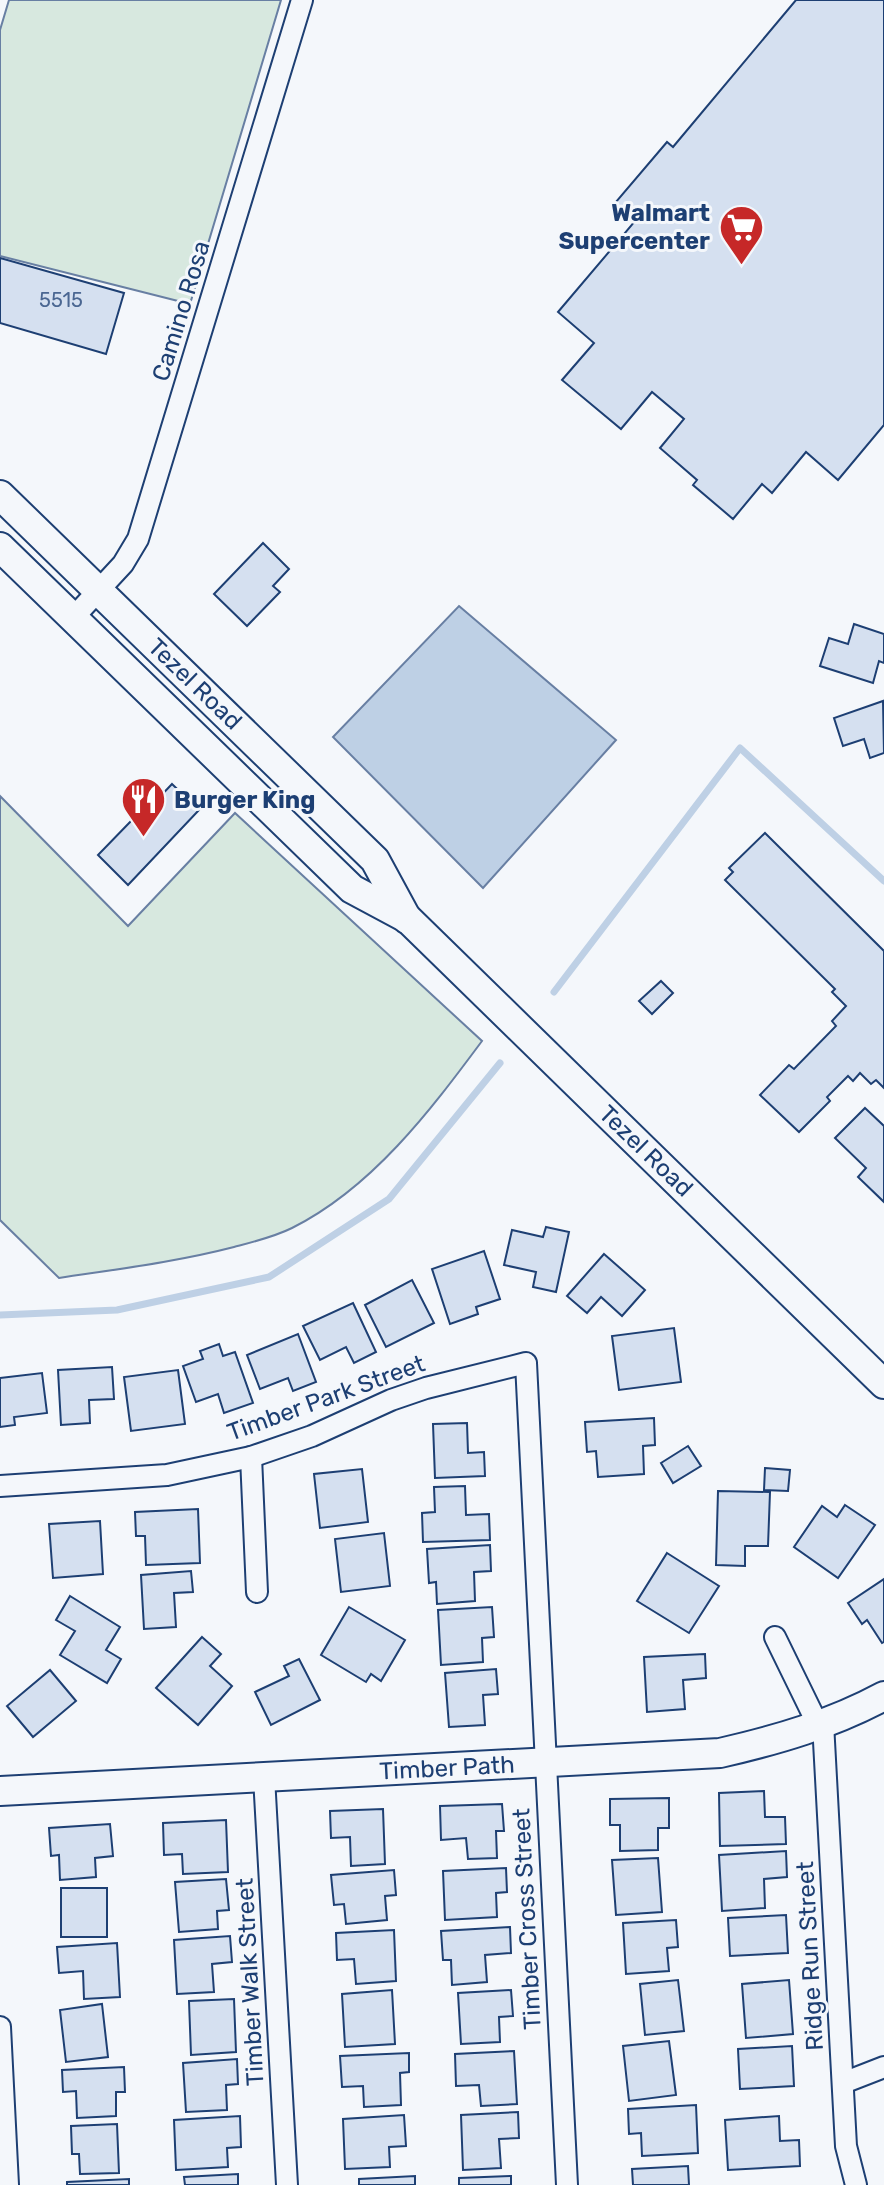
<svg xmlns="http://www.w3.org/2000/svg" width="884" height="2185" font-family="Rubik,sans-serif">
  <rect width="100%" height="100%" fill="#f4f7fb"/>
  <g fill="#d7e8df" stroke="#687fa3" stroke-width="2">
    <polygon points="9,0 281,0 190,304 0,256 0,30"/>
    <path d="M0 796 128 926 235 813 482 1041C430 1111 372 1188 292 1228 274 1237 253 1242 234 1247 176 1262 118 1269 59 1278L0 1220Z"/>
  </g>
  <polygon fill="#bed0e5" stroke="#687fa3" stroke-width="2" points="459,606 616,740 483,888 333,737"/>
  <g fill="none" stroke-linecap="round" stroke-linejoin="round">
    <g stroke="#bed0e5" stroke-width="7">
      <polyline points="554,992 740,748 884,881"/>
      <polyline points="0,1315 117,1310 269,1277 389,1199 500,1063"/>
    </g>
  </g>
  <g fill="#d5e0f0" stroke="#1d3f73" stroke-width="2">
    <polygon points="884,0 884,425 838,480 806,452 772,493 762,484 733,519 693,485 697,480 660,448 684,419 652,392 621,429 562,380 594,343 558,312 636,220 615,203 667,142 673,147 796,0"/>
    <polygon points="0,258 124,293 106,354 0,323"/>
    <polygon points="263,543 289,569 273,586 280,592 247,626 214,594"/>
    <polygon points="854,624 884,634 884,663 879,661 873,683 820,666 829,638 848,644"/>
    <polygon points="883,701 884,753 870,758 864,739 843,746 834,718"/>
    <polygon points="172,784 199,810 128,885 98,855 133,819 136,822"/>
    <polygon points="765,833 884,951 884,1088 876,1080 871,1084 860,1073 853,1081 848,1076 827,1097 830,1101 799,1132 760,1095 789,1065 794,1069 836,1026 832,1021 846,1006 832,992 835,989 725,880 733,872 729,868"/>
    <polygon points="661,981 673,993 652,1014 639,1001"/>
    <polygon points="865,1108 884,1126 884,1202 858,1177 866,1168 835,1138"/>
    <polygon points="546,1227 569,1232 556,1292 533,1287 536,1272 504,1265 512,1230 543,1237"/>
    <polygon points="484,1251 500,1299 476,1307 478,1314 450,1324 432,1269"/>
    <polygon points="604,1254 645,1290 622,1316 601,1297 587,1313 567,1296"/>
    <polygon points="412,1280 434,1323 386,1347 365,1305"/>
    <polygon points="353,1303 376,1352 354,1363 346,1347 320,1360 303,1326"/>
    <polygon points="674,1328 681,1382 619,1390 612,1336"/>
    <polygon points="298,1334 316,1382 293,1391 288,1378 260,1389 247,1355"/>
    <polygon points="219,1344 223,1356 235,1352 253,1403 224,1413 218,1394 196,1402 183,1366 203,1359 200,1351"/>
    <polygon points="112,1367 114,1399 89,1400 90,1423 61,1425 58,1370"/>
    <polygon points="178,1370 185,1424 131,1431 124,1377"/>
    <polygon points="42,1373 47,1413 14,1417 15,1425 0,1427 0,1378"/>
    <polygon points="654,1418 655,1445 643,1446 644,1474 598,1477 596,1451 587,1452 585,1422"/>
    <polygon points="467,1423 468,1453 484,1452 485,1476 435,1478 433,1424"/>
    <polygon points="688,1446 701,1466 673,1483 661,1463"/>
    <polygon points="765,1468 790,1470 788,1491 764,1490"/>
    <polygon points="362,1469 368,1522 320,1528 314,1474"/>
    <polygon points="465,1486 466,1515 489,1514 490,1540 423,1542 422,1513 435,1512 434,1487"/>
    <polygon points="718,1491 770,1492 768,1546 745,1546 745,1566 716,1565"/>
    <polygon points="845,1505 875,1525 838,1578 794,1547 822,1506 837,1517"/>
    <polygon points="198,1509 200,1563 146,1565 145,1536 136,1536 135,1512"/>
    <polygon points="100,1521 103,1574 53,1578 49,1524"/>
    <polygon points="384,1533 390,1586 341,1592 335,1539"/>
    <polygon points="490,1545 491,1571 474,1572 475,1601 437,1604 436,1582 429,1583 427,1549"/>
    <polygon points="667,1553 719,1586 689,1633 637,1601"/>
    <polygon points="191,1571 193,1592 174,1593 176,1627 144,1629 141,1575"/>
    <polygon points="884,1579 884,1642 882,1643 867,1620 862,1624 848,1603"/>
    <polygon points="70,1596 120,1627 106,1650 121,1659 107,1683 60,1655 75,1631 56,1620"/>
    <polygon points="349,1607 405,1640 381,1681 371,1674 366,1682 321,1655"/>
    <polygon points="492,1607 494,1637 482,1638 483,1662 441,1665 438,1610"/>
    <polygon points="202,1637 221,1654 210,1666 232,1686 198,1725 156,1688"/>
    <polygon points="705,1654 706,1678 683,1680 685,1709 647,1712 644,1657"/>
    <polygon points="299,1659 320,1700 271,1725 255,1692 289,1676 284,1666"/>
    <polygon points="496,1669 498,1694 483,1695 485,1725 449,1727 445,1673"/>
    <polygon points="50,1670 76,1701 33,1737 7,1706"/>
    <polygon points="764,1791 765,1817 785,1817 786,1844 720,1846 719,1793"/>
    <polygon points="669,1798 669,1828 658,1828 658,1850 620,1851 620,1825 610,1825 610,1799"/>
    <polygon points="502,1804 504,1831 496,1831 497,1858 468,1859 466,1838 441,1840 440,1806"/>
    <polygon points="383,1809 385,1864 351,1866 350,1837 331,1838 330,1811"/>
    <polygon points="226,1820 228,1872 183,1874 182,1854 164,1855 163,1823"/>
    <polygon points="110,1824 113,1856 95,1858 96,1877 60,1880 59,1855 51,1856 49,1828"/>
    <polygon points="786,1851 787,1877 764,1879 765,1908 722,1911 719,1855"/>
    <polygon points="658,1858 662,1912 616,1915 612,1860"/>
    <polygon points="506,1868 507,1892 496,1893 497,1917 445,1920 443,1871"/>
    <polygon points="394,1870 396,1895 385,1896 387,1920 346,1924 344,1904 334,1905 331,1875"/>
    <polygon points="226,1879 229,1910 217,1911 218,1929 179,1932 175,1882"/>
    <rect x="61" y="1888" width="46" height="49"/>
    <polygon points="786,1915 788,1953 730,1956 728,1918"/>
    <polygon points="676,1920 678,1947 667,1948 669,1971 626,1974 623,1923"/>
    <polygon points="510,1927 511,1953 485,1955 487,1982 452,1985 451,1960 443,1960 441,1931"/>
    <polygon points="394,1930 396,1981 356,1984 354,1959 337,1960 336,1933"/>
    <polygon points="230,1936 232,1962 212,1964 214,1992 177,1994 174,1940"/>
    <polygon points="117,1943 120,1997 84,1999 83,1971 59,1973 57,1947"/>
    <polygon points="678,1980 684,2031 645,2035 640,1984"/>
    <polygon points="789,1980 793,2034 746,2038 742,1984"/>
    <polygon points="392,1990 395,2044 345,2047 342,1994"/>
    <polygon points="511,1990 513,2016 499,2017 500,2042 461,2044 458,1993"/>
    <polygon points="234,1999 236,2052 191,2055 189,2001"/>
    <polygon points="102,2004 108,2057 66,2062 60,2010"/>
    <polygon points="669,2041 676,2095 629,2101 623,2046"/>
    <polygon points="792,2046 794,2086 740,2089 738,2049"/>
    <polygon points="514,2051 517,2104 481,2106 479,2085 456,2086 455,2054"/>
    <polygon points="409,2053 409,2072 400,2073 401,2105 364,2107 363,2086 342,2087 340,2056"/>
    <polygon points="237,2059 238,2084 226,2085 227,2110 186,2112 183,2063"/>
    <polygon points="124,2067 125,2092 116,2092 116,2116 77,2118 76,2091 63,2092 62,2070"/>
    <polygon points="696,2105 698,2153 642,2156 641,2133 629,2134 628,2109"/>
    <polygon points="518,2112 519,2138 499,2139 501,2168 463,2170 461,2115"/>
    <polygon points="404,2115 406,2146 389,2147 390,2167 345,2169 343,2119"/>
    <polygon points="240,2116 241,2147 227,2148 228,2167 176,2170 174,2120"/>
    <polygon points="779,2116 780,2141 799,2140 800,2166 728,2170 725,2120"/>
    <polygon points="117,2124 119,2173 80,2174 79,2154 72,2154 71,2126"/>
    <polygon points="688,2166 689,2185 633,2185 632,2169"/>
    <polygon points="238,2174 238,2185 185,2185 184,2177"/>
    <polygon points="415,2176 415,2185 359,2185 359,2179"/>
    <polygon points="511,2176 511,2185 459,2185 459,2178"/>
    <polygon points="129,2179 129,2185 67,2185 67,2182"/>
  </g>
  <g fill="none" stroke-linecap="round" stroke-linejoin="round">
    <defs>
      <g id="street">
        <polyline points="73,618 123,564 138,539 302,0"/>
        <polyline points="251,1457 257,1592"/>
        <polyline points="0,1486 167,1475 251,1457 312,1436 391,1400 426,1388 526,1363 567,2185"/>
        <polyline points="775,1637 818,1725"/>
        <polyline points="823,1723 846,2146 856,2185"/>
        <polyline points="264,1777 287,2185"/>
        <polyline points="0,2027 8,2185"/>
        <polyline points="843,2083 884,2067"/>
      </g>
      <g id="secondary">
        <polyline points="0,495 375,860 407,919"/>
        <polyline points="0,547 352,889 408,919 884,1384"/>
        <path d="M0 1791 720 1753C777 1740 832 1724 884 1696"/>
      </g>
    </defs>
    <use href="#street" stroke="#1d3f73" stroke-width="24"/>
    <use href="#secondary" stroke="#1d3f73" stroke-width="32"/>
    <use href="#street" stroke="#f4f7fb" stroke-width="20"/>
    <use href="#secondary" stroke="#f4f7fb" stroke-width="28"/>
  </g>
  <defs>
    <symbol id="supermarket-pin" viewBox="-11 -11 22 30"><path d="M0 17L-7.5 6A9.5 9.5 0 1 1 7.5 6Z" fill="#c62828" stroke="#f4f7fb"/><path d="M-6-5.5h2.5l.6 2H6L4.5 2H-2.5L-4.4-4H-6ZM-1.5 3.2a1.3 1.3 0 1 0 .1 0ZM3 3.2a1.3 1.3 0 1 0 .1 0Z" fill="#fff"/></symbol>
    <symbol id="restaurant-pin" viewBox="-11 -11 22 30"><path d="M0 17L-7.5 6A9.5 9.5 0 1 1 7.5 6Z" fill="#c62828" stroke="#f4f7fb"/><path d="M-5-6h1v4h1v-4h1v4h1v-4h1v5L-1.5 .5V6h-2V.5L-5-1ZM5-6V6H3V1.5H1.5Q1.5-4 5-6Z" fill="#fff"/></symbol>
  </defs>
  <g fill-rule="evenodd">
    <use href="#supermarket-pin" x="716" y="202" width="51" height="69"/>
    <use href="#restaurant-pin" x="118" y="774" width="51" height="69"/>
  </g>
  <g text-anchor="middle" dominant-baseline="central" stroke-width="6" stroke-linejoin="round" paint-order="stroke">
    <g font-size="20" fill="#4b6792">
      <text x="61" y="300">5515</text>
    </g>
    <g font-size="24" font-weight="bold" fill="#1d3f73" stroke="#f4f7fb" text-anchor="end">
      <text x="710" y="213">Walmart<tspan x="710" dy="28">Supercenter</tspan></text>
      <text x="174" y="800" text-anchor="start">Burger King</text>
    </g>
    <g font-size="24" fill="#1d3f73" stroke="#f4f7fb">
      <text transform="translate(181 311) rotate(-73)">Camino Rosa</text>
      <text transform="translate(195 684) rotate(44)">Tezel Road</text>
      <text transform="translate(646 1151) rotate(44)">Tezel Road</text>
      <text transform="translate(326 1398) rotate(-20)">Timber Park Street</text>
      <text transform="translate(447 1768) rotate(-3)">Timber Path</text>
      <text transform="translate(527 1919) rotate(-93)">Timber Cross Street</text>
      <text transform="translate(810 1956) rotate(-93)">Ridge Run Street</text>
      <text transform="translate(250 1982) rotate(-93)">Timber Walk Street</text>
    </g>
  </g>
</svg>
